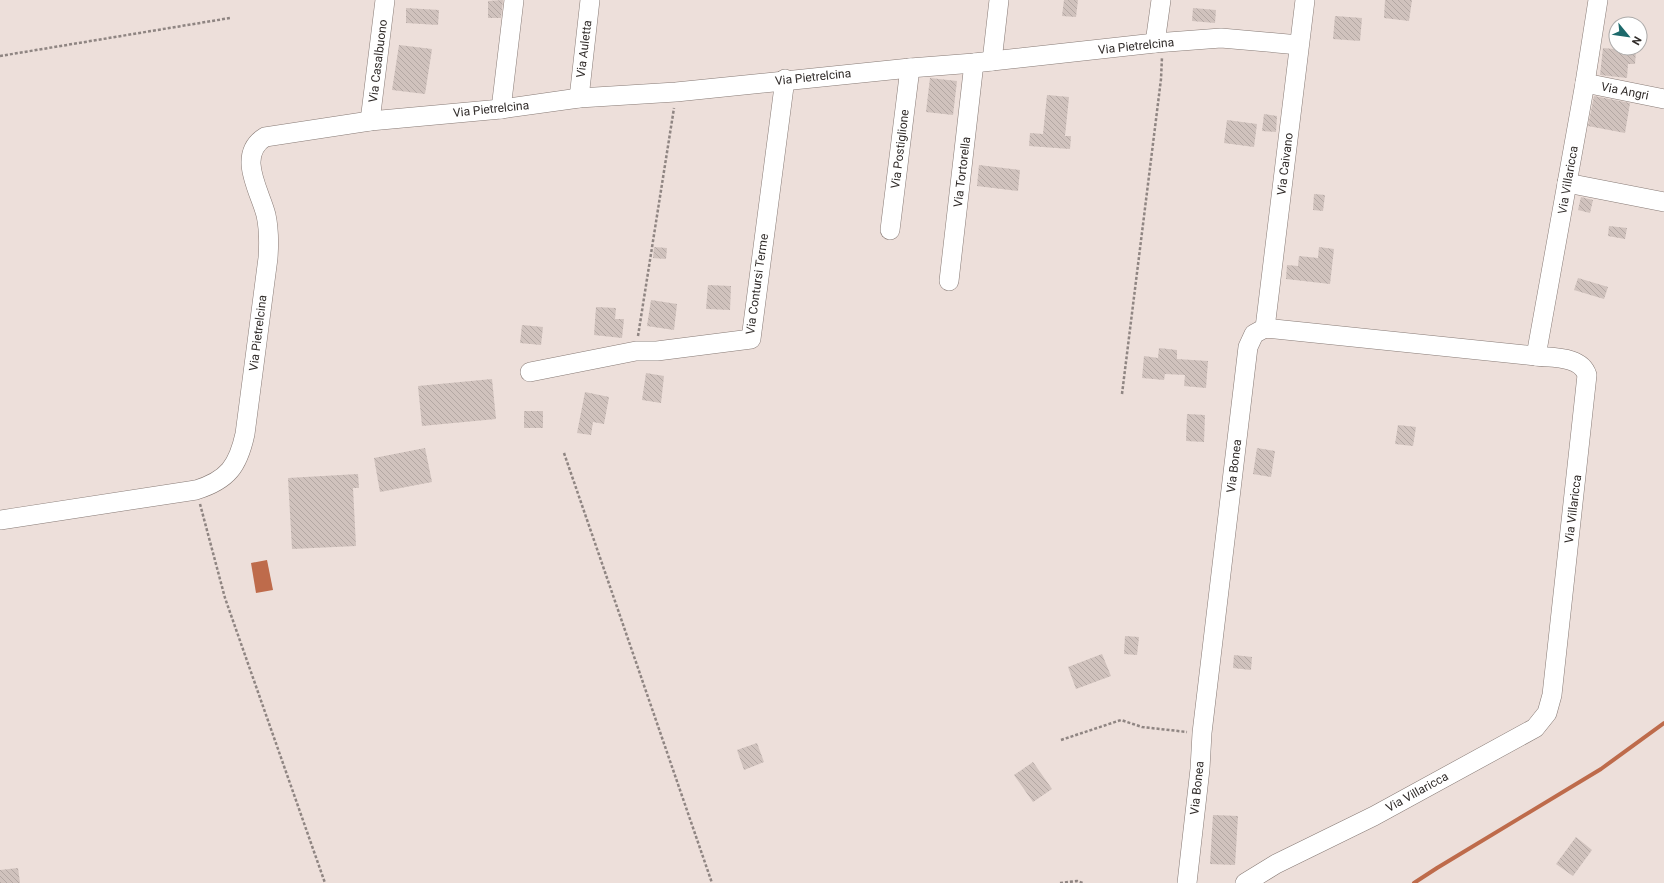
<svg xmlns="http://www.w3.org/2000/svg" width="1664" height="883" font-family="Roboto,sans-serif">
  <defs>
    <pattern id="building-back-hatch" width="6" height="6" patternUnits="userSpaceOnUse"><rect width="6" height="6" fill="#d0c2bd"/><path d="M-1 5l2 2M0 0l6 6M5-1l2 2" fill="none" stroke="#b3a7a3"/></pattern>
  </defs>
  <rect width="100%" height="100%" fill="#eddfda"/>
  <polygon fill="#be6b4b" points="267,560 273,590 256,593 251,563"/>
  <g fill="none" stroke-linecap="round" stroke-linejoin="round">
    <polyline stroke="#be6b4b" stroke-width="4" points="1414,883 1437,868 1601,769 1664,723"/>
  </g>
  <g fill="url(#building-back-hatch)">
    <polygon points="503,0 501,18 488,18 488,1"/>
    <polygon points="1064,0 1078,0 1076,17 1062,16"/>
    <polygon points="1385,0 1412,0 1409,21 1384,18"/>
    <polygon points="406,8 439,10 438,25 406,23"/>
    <polygon points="1193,8 1216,10 1215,23 1192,21"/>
    <polygon points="1335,16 1362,18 1360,41 1333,39"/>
    <polygon points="399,45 432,49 425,94 392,90"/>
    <polygon points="1603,48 1636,51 1635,64 1628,64 1627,78 1600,75"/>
    <polygon points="930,78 957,81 953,115 926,112"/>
    <polygon points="1047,95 1069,97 1065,136 1071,136 1070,149 1029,146 1030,133 1043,134"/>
    <polygon points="1594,96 1630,103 1625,133 1588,126"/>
    <polygon points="1264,114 1277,116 1276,132 1262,131"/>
    <polygon points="1227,120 1257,124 1254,147 1224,143"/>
    <polygon points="979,165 1020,170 1018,191 977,186"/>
    <polygon points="1314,194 1325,195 1323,211 1313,210"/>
    <polygon points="1581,197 1593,200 1590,213 1578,210"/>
    <polygon points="1609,226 1627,228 1625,239 1608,236"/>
    <polygon points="654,247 667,248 666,259 653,258"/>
    <polygon points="1319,247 1334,249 1330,284 1286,279 1287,265 1298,266 1299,256 1318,258"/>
    <polygon points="1578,278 1608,287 1604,299 1574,290"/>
    <polygon points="708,285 731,286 730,310 706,309"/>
    <polygon points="651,300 677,304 674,330 647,326"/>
    <polygon points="596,307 616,308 615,319 624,319 622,338 594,335"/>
    <polygon points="522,325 543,327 541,345 520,343"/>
    <polygon points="1159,348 1177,350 1177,359 1208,361 1206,388 1184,386 1185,375 1165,374 1164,380 1142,378 1144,356 1158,358"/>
    <polygon points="646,373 664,376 661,403 642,400"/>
    <polygon points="492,379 496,419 422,426 418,386"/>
    <polygon points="585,392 609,397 604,424 593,422 591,435 577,433"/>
    <rect x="524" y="411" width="19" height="17"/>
    <polygon points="1187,414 1205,415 1204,442 1186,441"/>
    <polygon points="1398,425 1416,427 1413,446 1395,444"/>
    <polygon points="425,448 432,482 380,492 374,458"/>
    <polygon points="1257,448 1275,451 1271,477 1253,474"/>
    <polygon points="358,474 359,488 353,488 356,546 292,549 288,478"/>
    <polygon points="1125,636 1139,637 1137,655 1124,654"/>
    <polygon points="1102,654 1111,676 1076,689 1068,667"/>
    <polygon points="1234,655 1252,657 1251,670 1233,668"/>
    <polygon points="757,743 764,762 744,770 737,750"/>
    <polygon points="1033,762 1052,789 1033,802 1014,775"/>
    <polygon points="1213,815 1238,816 1235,865 1210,864"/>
    <polygon points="1576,837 1592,850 1573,876 1556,864"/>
    <polygon points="18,868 20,883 0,883 0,870"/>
  </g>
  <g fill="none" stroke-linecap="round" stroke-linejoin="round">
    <defs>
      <g id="minor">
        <polyline points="1155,43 1161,0"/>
        <polyline points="992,61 999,0"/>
        <polyline points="1585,83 1664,99"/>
        <polyline points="579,98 590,0"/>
        <polyline points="501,109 514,0"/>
        <polyline points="370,121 385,0"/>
        <polyline points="1567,183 1664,202"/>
        <polyline points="890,230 910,68"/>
        <polyline points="949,281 974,63"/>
        <polyline points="1265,328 1305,0"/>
        <polyline points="530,372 636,351 657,351 751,339 785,79"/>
        <path d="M0 520 196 490C228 480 238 466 245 434L268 258C269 244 269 229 266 215 260 191 236 155 265 137L370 121 501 109 579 98 676 92 910 68 974 63 1155 43 1221 38 1299 45"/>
        <polyline points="1187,883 1200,769 1202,733 1248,347 1254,334 1265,328 1536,356"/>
        <path d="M1245 883 1276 864 1374 816 1535 728 1547 713 1552 695 1587 375C1581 356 1553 358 1536 356L1585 83 1598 0"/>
      </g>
    </defs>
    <use href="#minor" stroke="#877a75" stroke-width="20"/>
    <g stroke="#8f8582" stroke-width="2.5" stroke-dasharray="3 2" stroke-linecap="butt">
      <polyline points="0,56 230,18"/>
      <polyline points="638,336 674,108"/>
      <polyline points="1122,394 1161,79 1162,57"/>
      <polyline points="564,453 712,883"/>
      <polyline points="200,504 225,598 325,883"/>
      <polyline points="1061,740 1121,720 1142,727 1187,732"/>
      <polyline points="1060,883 1077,881 1083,883"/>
    </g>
    <use href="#minor" stroke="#fff" stroke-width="19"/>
  </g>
  <g text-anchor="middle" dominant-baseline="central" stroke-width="3.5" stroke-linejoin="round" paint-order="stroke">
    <g font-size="12" fill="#312c2a" stroke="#fff">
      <text transform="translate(1136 46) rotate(-6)">Via Pietrelcina</text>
      <text transform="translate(584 49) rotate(-83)">Via Auletta</text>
      <text transform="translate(378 61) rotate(-83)">Via Casalbuono</text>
      <text transform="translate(813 77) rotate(-6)">Via Pietrelcina</text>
      <text transform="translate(1625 91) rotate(11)">Via Angri</text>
      <text transform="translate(491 109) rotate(-6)">Via Pietrelcina</text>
      <text transform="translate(900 149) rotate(-83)">Via Postiglione</text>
      <text transform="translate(1285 164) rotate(-83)">Via Caivano</text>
      <text transform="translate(962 172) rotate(-83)">Via Tortorella</text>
      <text transform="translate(1568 180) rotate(-80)">Via Villaricca</text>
      <text transform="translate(757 284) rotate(-82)">Via Contursi Terme</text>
      <text transform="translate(258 333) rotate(-83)">Via Pietrelcina</text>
      <text transform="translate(1234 466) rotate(-83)">Via Bonea</text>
      <text transform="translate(1573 509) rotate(-83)">Via Villaricca</text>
      <text transform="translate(1197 788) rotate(-84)">Via Bonea</text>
      <text transform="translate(1417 792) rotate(-29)">Via Villaricca</text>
    </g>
  </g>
  <g transform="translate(1628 36) rotate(119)"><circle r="19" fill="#ffffff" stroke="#adabaa"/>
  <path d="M0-3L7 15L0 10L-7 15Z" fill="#1c696b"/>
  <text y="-6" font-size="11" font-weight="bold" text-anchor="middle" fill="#312c2a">N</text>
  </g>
</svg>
